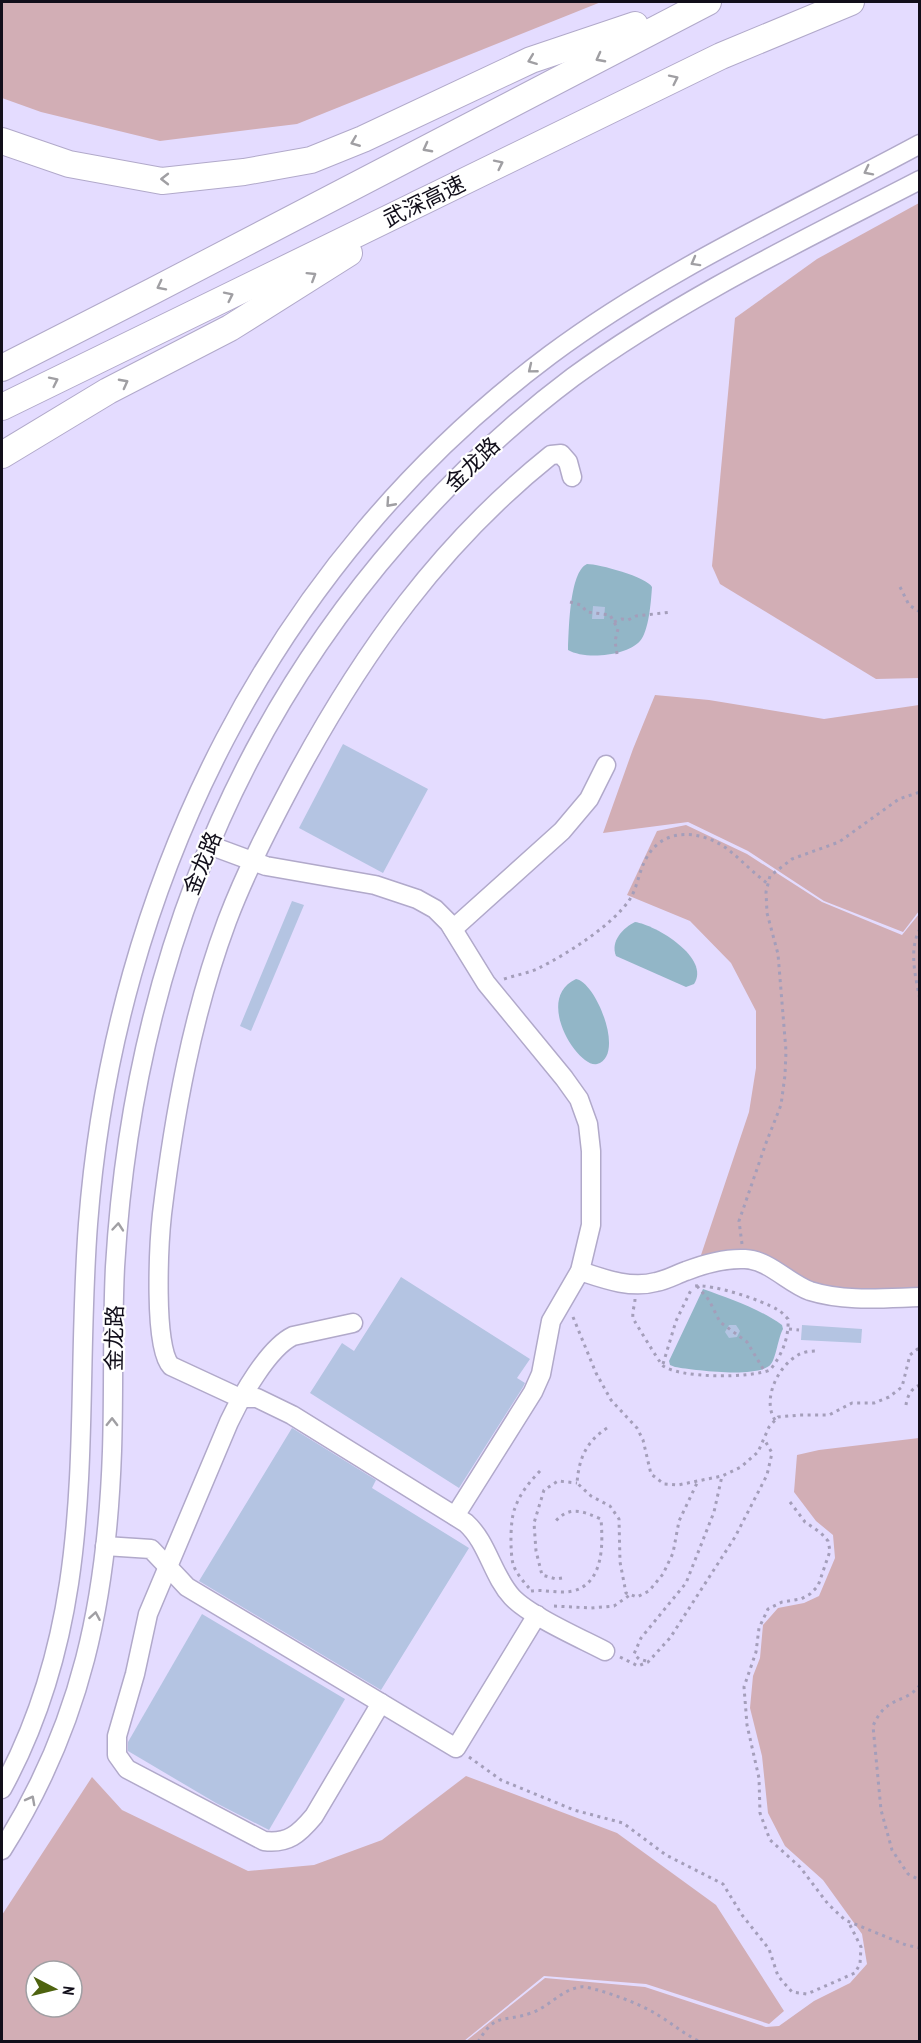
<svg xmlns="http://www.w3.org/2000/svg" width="921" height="2043" font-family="'PT Sans Narrow','Noto Sans SC',sans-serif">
  <rect width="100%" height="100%" fill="#e4dcff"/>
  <g fill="#d2aeb5" fill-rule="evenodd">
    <polygon points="2,2 601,2 297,124 160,141 41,112 2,98"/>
    <polygon points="919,203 919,678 876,679 720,584 712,566 735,318 817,259"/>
    <polygon points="655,695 709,700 824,719 919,705 919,911 903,932 824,901 748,851 688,822 603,833 633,749"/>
    <polygon points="686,825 747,854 822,902 902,935 919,914 919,1290 852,1293 809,1286 755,1254 700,1258 749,1112 756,1068 756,1011 731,963 690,921 627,895 657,831"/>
    <polygon points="919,1438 919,2041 466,2041 545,1978 645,1987 766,2027 779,2026 814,2001 850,1983 867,1964 862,1934 823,1880 785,1846 768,1813 762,1756 750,1708 753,1676 760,1658 763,1625 778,1608 804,1603 819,1596 835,1558 833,1535 816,1521 794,1492 797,1455 819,1450"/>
    <path d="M466 1776 617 1833 716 1905 784 2011 769 2024 646 1984 544 1976 464 2041H2V1915L92 1777 122 1810 248 1871 314 1865 382 1840ZM36 1971H72V2007H36Z"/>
  </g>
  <g fill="#92b6c7">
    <path d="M587 564C599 564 647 577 652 587 651 601 649 631 640 641 627 656 585 660 568 650 569 632 569 572 587 564Z"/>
    <path d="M635 922C656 925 711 958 694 984L686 987 616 956C610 941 623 928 635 922Z"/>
    <path d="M576 979C596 982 626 1056 597 1064 579 1069 533 999 576 979Z"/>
    <path d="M703 1289C731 1299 758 1308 782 1325L783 1329C778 1338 776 1358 771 1364 760 1379 693 1370 675 1367L670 1365 669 1361Z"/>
  </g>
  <g fill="#b4c4e2">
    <polygon points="593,606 605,607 604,619 592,619"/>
    <polygon points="343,744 428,789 383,873 299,828"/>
    <polygon points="292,901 304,905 251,1031 240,1026"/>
    <polygon points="401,1277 530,1359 517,1378 525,1383 523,1387 459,1488 310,1393 342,1343 354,1351"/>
    <polygon points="729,1325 736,1325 740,1331 737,1337 729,1338 725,1332"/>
    <polygon points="802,1325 862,1329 861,1343 801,1340"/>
    <polygon points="292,1428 376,1480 372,1488 469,1548 381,1690 199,1581"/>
    <polygon points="202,1614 345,1699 269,1830 216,1803 128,1751 128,1742"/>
  </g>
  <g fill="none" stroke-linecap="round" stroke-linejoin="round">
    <defs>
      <g id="minor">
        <path d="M572 477 568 462 561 454 551 455C440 544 363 652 296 776 271 823 246 871 227 921 192 1015 174 1115 162 1214 159 1242 153 1348 171 1366L240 1398H257L292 1415 466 1523C488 1543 492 1575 512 1597 530 1616 580 1638 605 1651"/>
        <polyline points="209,845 266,866 375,885 417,899 435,909 449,923 486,983 564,1078 579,1099 588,1124 591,1151 591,1225 580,1271 551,1321 541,1374 533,1392 455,1516"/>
        <polyline points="453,929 562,831 589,799 606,765"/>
        <path d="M580 1271C604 1279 631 1289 656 1282 667 1280 677 1274 686 1271 704 1264 725 1258 745 1259 769 1260 788 1283 810 1291 845 1302 884 1298 920 1297"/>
        <path d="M353 1323 293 1336C268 1348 241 1397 229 1422L148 1614 135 1674 117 1736V1755L127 1769 264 1841C288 1844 299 1834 314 1816L381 1703"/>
        <polyline points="105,1546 151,1549 187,1587 456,1748 537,1615"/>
        <path d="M2 1789C102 1606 73 1422 88 1224 114 883 273 562 550 355 664 270 794 212 920 144"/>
        <path d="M2 1850C82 1724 107 1599 112 1451 114 1390 112 1328 115 1267 131 995 221 744 401 538 453 479 510 424 573 377 680 299 802 241 920 180"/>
      </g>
      <g id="highway">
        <polyline points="2,141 69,164 162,181 244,172 311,160 363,139 531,60 635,25"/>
        <polyline points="2,368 153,291 708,2"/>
        <polyline points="2,407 721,56 851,2"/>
        <polyline points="2,455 108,391 230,328 349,253"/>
      </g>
    </defs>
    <use href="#minor" stroke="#b1a9ca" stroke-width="21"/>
    <use href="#highway" stroke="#b1a9ca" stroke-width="28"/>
    <g stroke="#a49eba" stroke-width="3" stroke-dasharray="3 4.5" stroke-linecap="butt">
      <polyline points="900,587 909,605 920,612"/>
      <polyline points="570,602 581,605 587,612 610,615 618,629 615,641 617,654"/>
      <polyline points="614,622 622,619 628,620 636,616 672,612"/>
      <path d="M920 929C908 950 916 978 920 1000"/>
      <path d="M504 979C516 975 529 973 539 968 567 954 613 925 630 899 638 886 639 870 647 857 665 825 705 831 730 851 743 862 755 874 768 884"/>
      <polyline points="920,1146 920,1173"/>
      <polyline points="742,1244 739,1221 766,1143 781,1105 785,1075 786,1051 778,954 767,913 766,892 770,876 792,859 839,842 899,799 920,792"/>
      <polyline points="697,1286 709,1300 720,1322 747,1342 765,1372"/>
      <path d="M635 1299C635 1304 632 1312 633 1318 634 1321 659 1361 662 1365 678 1379 752 1378 770 1370 782 1355 789 1338 788 1319 785 1316 782 1312 778 1310 762 1300 713 1284 695 1286"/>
      <polyline points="573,1317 596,1373 611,1400 637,1428 643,1440 651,1474 664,1484 678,1485 722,1476 741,1467 758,1452 769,1427 778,1417 800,1415 829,1415 852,1403 874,1403 889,1397 902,1387 910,1355 920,1347"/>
      <polyline points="789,1329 799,1330"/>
      <polyline points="663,1364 676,1321 692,1288"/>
      <path d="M906 1405C907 1397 911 1388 920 1385"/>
      <path d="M775 1420C762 1400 777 1367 798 1355 803 1352 810 1351 816 1351"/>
      <path d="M607 1428C586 1442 579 1458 577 1483L591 1496 610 1506 619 1519 620 1562 626 1593 637 1597 649 1591 663 1574 673 1553 679 1521 698 1481"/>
      <polyline points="790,1502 805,1522 821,1533 828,1541 830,1551 818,1586 810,1594 801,1599 782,1602 768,1609 759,1628 756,1652 744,1687 747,1725 759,1778 760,1813 770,1840 800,1867 828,1904 845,1920 906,1945 920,1948"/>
      <polyline points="562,1578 556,1579 542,1575 536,1551 534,1523 544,1490 558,1481 577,1483"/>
      <path d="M529 1588C523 1581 516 1573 513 1564 510 1552 510 1519 515 1508 520 1493 531 1480 542 1469"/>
      <path d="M531 1591C544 1589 559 1594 573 1591 604 1583 603 1544 601 1519 582 1511 569 1505 554 1523"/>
      <polyline points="554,1606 591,1608 614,1606 630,1595"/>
      <polyline points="620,1657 638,1666 648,1662 670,1638 735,1537 767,1475 772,1453 764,1439"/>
      <polyline points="646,1661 639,1659 634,1654 641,1638 686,1583 714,1512 722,1476"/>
      <path d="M920 1685C903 1706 887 1694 873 1726L881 1810 892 1850 908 1874 920 1880"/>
      <polyline points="469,1757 501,1780 574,1810 623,1823 666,1855 723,1884 742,1915 769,1949 778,1976 792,1992 807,1994 855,1973 860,1964 861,1947 849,1923"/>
      <path d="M478 2042C496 2011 504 2023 531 2013 549 2007 561 1990 580 1987 585 1986 592 1989 598 1990 618 1996 640 2004 658 2015 673 2024 685 2035 701 2042"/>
    </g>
    <use href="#minor" stroke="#fff" stroke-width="18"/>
    <use href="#highway" stroke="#fff" stroke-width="26"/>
  </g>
  <defs><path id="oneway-chevron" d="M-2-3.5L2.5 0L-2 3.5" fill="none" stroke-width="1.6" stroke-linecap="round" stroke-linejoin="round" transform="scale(1.5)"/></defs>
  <g stroke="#a09fa3">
    <use href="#oneway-chevron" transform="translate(600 58) rotate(152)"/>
    <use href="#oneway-chevron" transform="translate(532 60) rotate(159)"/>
    <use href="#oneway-chevron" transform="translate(674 79) rotate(-26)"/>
    <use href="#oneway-chevron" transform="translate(355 142) rotate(158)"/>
    <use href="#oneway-chevron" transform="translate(427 148) rotate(152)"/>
    <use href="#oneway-chevron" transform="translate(499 164) rotate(-26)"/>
    <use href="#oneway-chevron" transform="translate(868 171) rotate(153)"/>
    <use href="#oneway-chevron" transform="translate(165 179) rotate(180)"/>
    <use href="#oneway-chevron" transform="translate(695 262) rotate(151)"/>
    <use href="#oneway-chevron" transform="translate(312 276) rotate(-32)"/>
    <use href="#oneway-chevron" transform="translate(161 286) rotate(153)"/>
    <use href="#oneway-chevron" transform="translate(229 296) rotate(-26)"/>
    <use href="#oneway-chevron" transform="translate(532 369) rotate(141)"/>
    <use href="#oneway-chevron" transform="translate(54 381) rotate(-26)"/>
    <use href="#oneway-chevron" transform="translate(124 383) rotate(-28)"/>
    <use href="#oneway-chevron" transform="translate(390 503) rotate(132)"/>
    <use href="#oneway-chevron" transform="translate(118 1227) rotate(-85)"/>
    <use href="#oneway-chevron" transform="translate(112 1422) rotate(-89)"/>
    <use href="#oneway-chevron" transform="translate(95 1616) rotate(-80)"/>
    <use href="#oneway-chevron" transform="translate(31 1800) rotate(-62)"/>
  </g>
  <g text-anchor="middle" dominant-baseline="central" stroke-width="4.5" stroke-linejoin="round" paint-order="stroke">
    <g font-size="22" fill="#110e1a" stroke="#fff">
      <text transform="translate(424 201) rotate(-26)">武深高速</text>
      <text transform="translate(472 464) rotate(-44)">金龙路</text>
      <text transform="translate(202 863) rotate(-68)">金龙路</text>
      <text transform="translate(114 1338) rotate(-89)">金龙路</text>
    </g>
  </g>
  <rect width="921" height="2043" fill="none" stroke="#110e1a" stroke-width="6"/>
  <g transform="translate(54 1989) rotate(97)"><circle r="28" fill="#ffffff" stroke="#a09fa3" stroke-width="1.5"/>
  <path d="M0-4.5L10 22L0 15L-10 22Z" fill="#4e630f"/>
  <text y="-9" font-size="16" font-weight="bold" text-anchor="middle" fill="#110e1a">N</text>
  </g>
</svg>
